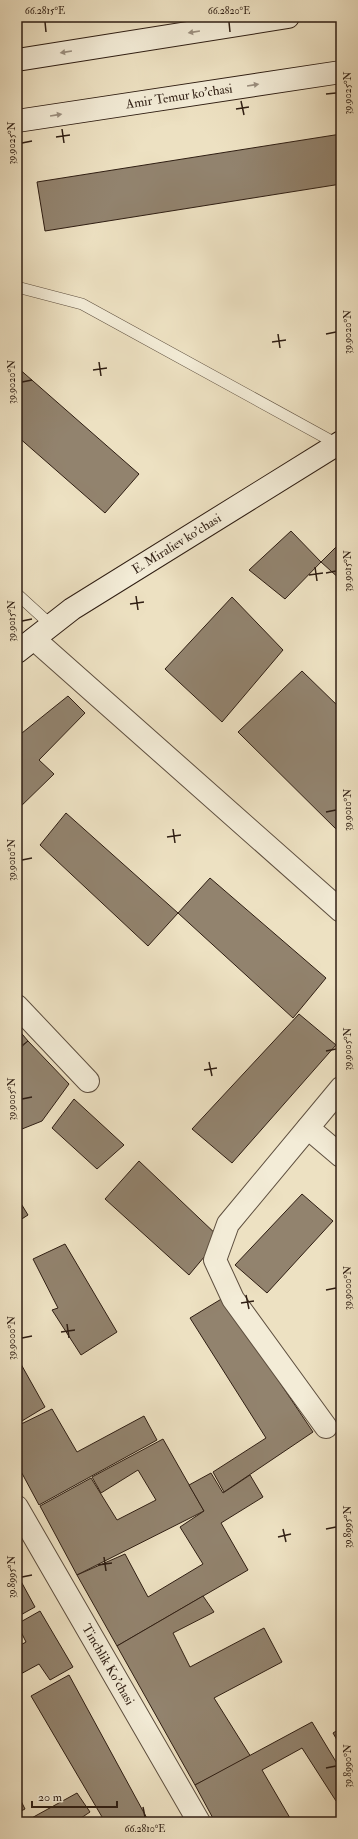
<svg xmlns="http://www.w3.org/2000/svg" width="358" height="1839" font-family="'IM FELL Double Pica',serif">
  <rect width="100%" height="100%" fill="#ede1c2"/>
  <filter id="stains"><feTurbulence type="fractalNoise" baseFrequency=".005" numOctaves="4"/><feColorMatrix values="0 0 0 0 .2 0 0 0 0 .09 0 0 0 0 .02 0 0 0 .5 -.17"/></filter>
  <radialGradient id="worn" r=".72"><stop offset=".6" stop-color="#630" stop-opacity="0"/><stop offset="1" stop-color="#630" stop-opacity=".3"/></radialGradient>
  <g fill="#92836e" stroke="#2f1e13">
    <polygon points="341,134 341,184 45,231 37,182"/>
    <polygon points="17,319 22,323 17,328"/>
    <polygon points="17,367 139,474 105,513 17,436"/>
    <polygon points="291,531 321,562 285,599 249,570"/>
    <polygon points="341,542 341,580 321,562"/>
    <polygon points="232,597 283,650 222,722 165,669"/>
    <polygon points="302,671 341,709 341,834 238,732"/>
    <polygon points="68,696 85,713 39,760 54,774 17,810 17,737"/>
    <polygon points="66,813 178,913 148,946 40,845"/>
    <polygon points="210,878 326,978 293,1018 178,913"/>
    <polygon points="299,1014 336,1045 232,1163 192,1129"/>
    <polygon points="17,1028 28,1041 17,1049"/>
    <polygon points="28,1041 69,1084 42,1121 17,1131 17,1051"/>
    <polygon points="74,1099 124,1145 97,1169 52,1128"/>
    <polygon points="139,1161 220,1238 189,1275 105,1199"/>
    <polygon points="302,1194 333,1221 267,1293 235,1265"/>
    <polygon points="17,1197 28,1215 17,1222"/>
    <polygon points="65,1244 117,1332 81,1355 52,1310 58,1308 33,1259"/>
    <polygon points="223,1298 313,1432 224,1492 213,1472 266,1438 190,1318"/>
    <polygon points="17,1357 45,1407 17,1424"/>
    <polygon points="52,1409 77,1452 144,1416 157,1440 39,1505 17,1464 17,1426"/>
    <polygon points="163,1439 204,1511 77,1575 40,1506 91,1478 117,1520 156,1500 138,1470 101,1493 92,1477"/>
    <polygon points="211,1473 223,1493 250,1475 263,1497 221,1523 248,1570 117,1646 77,1575 125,1554 148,1597 203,1564 180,1527 204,1511 189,1485"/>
    <polygon points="17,1574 35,1607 17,1617"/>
    <polygon points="203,1596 214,1612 173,1633 190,1667 264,1628 282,1662 214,1698 251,1757 195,1785 117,1646"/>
    <polygon points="40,1611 73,1667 50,1680 39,1664 17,1676 17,1647 26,1642 17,1624"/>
    <polygon points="69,1675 149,1822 105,1822 31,1696"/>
    <polygon points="312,1722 341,1770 341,1798 336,1801 302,1748 262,1770 290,1818 283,1822 215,1822 195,1785"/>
    <polygon points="341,1728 341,1747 333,1733"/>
    <polygon points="17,1793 25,1809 17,1813"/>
    <polygon points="77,1793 90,1812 75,1822 30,1822 28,1820"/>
    <polygon points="290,1818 292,1822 283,1822"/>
  </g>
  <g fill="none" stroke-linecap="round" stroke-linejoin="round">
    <defs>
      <g id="lane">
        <polyline points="17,287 82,304 337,444"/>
        <polyline points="17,594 51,625"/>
      </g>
      <g id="street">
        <polyline points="34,639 341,911"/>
        <polyline points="17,1006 88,1081"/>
        <polyline points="308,1128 341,1156"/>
        <polyline points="326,1427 233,1299 215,1260 228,1224 341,1088"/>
        <path id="s1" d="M17 1507 199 1822"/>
      </g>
      <g id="secondary">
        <polyline points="17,60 288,17"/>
        <path id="s2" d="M17 121 341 72"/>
        <path id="s3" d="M17 652 72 609 341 442"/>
      </g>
    </defs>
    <use href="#lane" stroke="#5e4f3f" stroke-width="12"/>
    <use href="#street" stroke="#5e4f3f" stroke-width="24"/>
    <use href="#secondary" stroke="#2f1e13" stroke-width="24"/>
    <use href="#lane" stroke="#f3ecd7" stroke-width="11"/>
    <use href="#street" stroke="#f3ecd7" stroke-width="22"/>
    <use href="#secondary" stroke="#f3ecd7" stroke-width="22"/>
  </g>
  <defs><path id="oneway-solid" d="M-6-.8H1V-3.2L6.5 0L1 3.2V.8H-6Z"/></defs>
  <g fill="#9b8f7f">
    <use href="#oneway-solid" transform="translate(194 32) rotate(171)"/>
    <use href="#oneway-solid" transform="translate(66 52) rotate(171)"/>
    <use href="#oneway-solid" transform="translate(253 85) rotate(-9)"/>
    <use href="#oneway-solid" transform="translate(56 115) rotate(-9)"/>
  </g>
  <path fill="none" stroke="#2f1e13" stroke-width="1.5" d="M45 22 46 32M229 22 230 32M326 94 336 93M241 101 244 115M236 109 249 107M62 129 64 143M56 137 70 135M22 143 32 141M278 334 280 348M326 334 336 332M272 342 286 340M99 362 101 376M93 370 107 368M22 382 32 380M315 567 317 581M326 573 336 571M309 575 323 573M136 596 138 610M130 604 144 602M22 621 32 619M326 812 336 810M173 829 175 843M167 837 181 835M22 860 32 858M326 1051 336 1049M209 1062 212 1076M204 1070 217 1068M22 1099 32 1097M326 1290 336 1288M246 1295 249 1309M241 1303 254 1301M67 1324 69 1338M61 1332 75 1330M22 1338 32 1336M283 1529 286 1542M326 1529 336 1527M278 1537 291 1534M104 1557 106 1571M98 1565 112 1563M22 1577 32 1575M326 1768 336 1766M143 1807 145 1817"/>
  <g text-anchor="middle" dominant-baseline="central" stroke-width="3" stroke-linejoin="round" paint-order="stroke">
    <g font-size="13" fill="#2f1e13" stroke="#f3ecd7">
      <text stroke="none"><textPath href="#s2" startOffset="164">Amir Temur ko'chasi</textPath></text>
      <text stroke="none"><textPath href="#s3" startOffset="193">E. Miraliev ko'chasi</textPath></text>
      <text stroke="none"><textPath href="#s1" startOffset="182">Tinchlik Ko’chasi</textPath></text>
    </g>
  </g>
  <rect width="358" height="1839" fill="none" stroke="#ede1c2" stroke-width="44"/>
  <path d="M32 1801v6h85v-6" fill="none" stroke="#2f1e13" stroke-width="2"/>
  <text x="38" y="1801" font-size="12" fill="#2f1e13" stroke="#f3ecd7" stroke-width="3" paint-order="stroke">20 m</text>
  <rect x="22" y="22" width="314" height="1795" fill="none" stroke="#2f1e13" stroke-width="1.5"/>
  <g font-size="10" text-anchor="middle" fill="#2f1e13">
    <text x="45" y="14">66.2815°E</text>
    <text x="229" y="14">66.2820°E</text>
    <text transform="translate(347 93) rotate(-90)" y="4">39.9025°N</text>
    <text transform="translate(11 143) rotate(-90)" y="4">39.9025°N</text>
    <text transform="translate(347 332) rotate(-90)" y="4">39.9020°N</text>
    <text transform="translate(11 382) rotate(-90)" y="4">39.9020°N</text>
    <text transform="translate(347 571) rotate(-90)" y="4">39.9015°N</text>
    <text transform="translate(11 621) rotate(-90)" y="4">39.9015°N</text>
    <text transform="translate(347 810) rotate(-90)" y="4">39.9010°N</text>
    <text transform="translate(11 860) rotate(-90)" y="4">39.9010°N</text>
    <text transform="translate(347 1049) rotate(-90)" y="4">39.9005°N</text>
    <text transform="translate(11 1099) rotate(-90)" y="4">39.9005°N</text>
    <text transform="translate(347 1288) rotate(-90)" y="4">39.9000°N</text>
    <text transform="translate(11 1338) rotate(-90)" y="4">39.9000°N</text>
    <text transform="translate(347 1527) rotate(-90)" y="4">39.8995°N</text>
    <text transform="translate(11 1577) rotate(-90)" y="4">39.8995°N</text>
    <text transform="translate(347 1766) rotate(-90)" y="4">39.8990°N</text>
    <text x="145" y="1832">66.2810°E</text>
  </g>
  <rect width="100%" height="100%" filter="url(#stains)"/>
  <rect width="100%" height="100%" fill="url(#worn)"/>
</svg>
